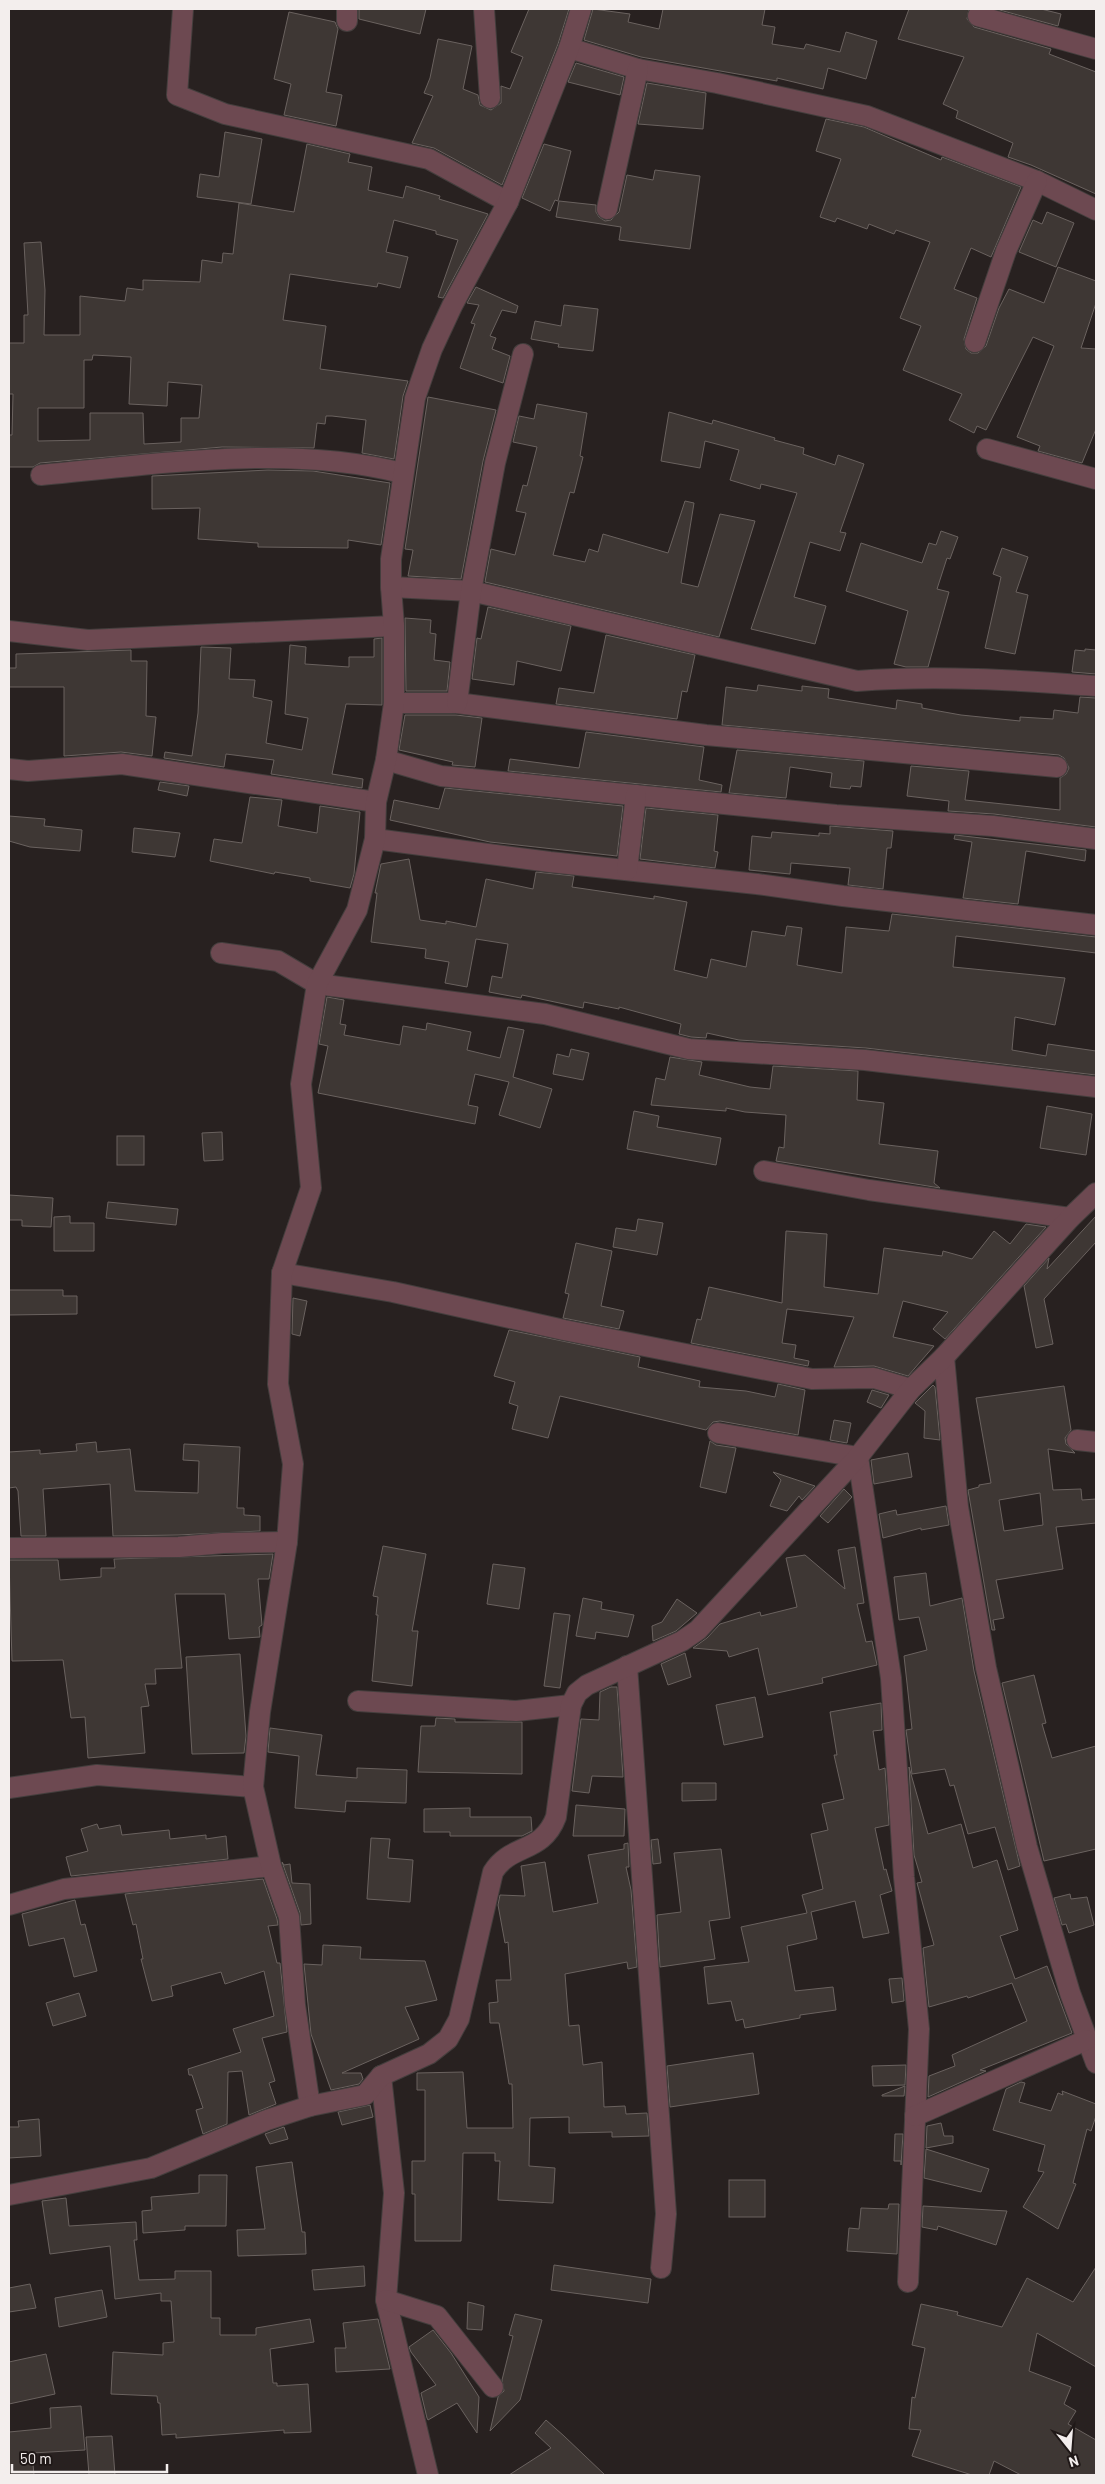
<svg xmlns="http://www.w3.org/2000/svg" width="1105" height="2484" font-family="Barlow,sans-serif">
  <rect width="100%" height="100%" fill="#282120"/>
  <g fill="#3e3734" stroke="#6a625f" fill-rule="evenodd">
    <polygon points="359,9 426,9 420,34 359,19"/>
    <polygon points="529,9 569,9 558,44 502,185 434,148 412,143 433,96 424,93 430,78 438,39 472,46 463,89 478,95 480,105 491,110 501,103 501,86 510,89 523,57 511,52"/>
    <polygon points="593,9 630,14 628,22 659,29 663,9 765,9 762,25 775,27 772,44 804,49 806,44 840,52 846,32 877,41 866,79 828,68 823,89 777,78 777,81 641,57 584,40"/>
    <polygon points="909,9 969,9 967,19 974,27 1051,49 1049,54 1096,72 1096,194 1031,165 1008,157 1013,143 956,118 958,111 943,104 964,57 898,39"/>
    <polygon points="996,9 1041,9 1061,14 1058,26"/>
    <polygon points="289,12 335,22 338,29 326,92 342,95 336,126 284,115 291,84 274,79"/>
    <polygon points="576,63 624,77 620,95 568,82"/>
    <polygon points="647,83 706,93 703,129 638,124"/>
    <polygon points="826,119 864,127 941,160 942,157 1021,187 991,257 971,248 954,289 977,298 964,339 966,349 971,353 978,353 986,346 999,308 1009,289 1044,303 1058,267 1096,281 1096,303 1081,348 1096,349 1096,429 1082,463 1038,451 1040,446 1017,437 1054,346 1033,337 986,430 977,426 974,433 949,420 962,394 903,370 921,326 900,318 930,242 896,230 894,234 869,224 867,229 837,218 835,222 820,217 841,159 816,151"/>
    <polygon points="225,132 262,139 251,204 197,197 200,174 219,177"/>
    <path d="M307 144 350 154 348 162 372 167 368 190 403 198 406 186 440 196 439 199 488 214 443 298 438 297 458 240 436 234V231L394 220 386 252 408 257 400 288 378 283 377 287 290 274 283 320 326 326 320 369 408 381 403 396 394 459 362 453 366 420 332 416H326L325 424 317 423 314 448 222 447 40 463 33 467H9V435H12L13 394H9V343H24V315H28L24 243 41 242 45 290 44 335H80V296L125 301 127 288 143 290V280L200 282 202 260 222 263 223 253 233 254 239 203 294 212ZM93 355 131 357 129 404 167 406 168 382 202 385 199 418H181V442L144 444 143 413H90V440L38 441V408H84V360H92Z"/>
    <polygon points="544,144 571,151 558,201 555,200 550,211 522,198"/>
    <polygon points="655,170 700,176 690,249 619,240 621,227 556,217 559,201 596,205 596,212 599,217 605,221 611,220 619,212 627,175 653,180"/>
    <polygon points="1047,212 1074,223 1056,267 1019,252 1033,220 1042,224"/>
    <polygon points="476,287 518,306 516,313 502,310 490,336 496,338 492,349 510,356 503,383 460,368 475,324 471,323 479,305 467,303"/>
    <polygon points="564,305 598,309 593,351 558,347 559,344 531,339 535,321 561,326"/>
    <polygon points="428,397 496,410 483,461 461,579 408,576 413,550 405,549"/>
    <polygon points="537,404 587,413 580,456 583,457 574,493 570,492 553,555 585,562 589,549 598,552 603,534 668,553 685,501 694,503 681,583 698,587 720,514 755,521 719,637 485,582 491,549 515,555 526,513 516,511 523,485 527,486 537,447 513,442 519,416 534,419"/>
    <polygon points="669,412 712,424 713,420 775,438 774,440 804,448 803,454 835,465 838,455 864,464 840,532 846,533 840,551 810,542 794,597 826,606 815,644 751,629 797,493 761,484 760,489 730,480 739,450 705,441 700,468 661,461"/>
    <polygon points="268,470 313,471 390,483 381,545 348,540 348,548 258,547 258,543 198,539 200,508 152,509 152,476"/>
    <polygon points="941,531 958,537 950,559 947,558 937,589 949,592 928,667 906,667 894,664 908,611 846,591 861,543 922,563 929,543 936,545"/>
    <polygon points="1002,548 1028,557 1016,592 1028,595 1015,654 985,648 1001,577 993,574"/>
    <polygon points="488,607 571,626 561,671 517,661 514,685 472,679 477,638 481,639"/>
    <polygon points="405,618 431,620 430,633 436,634 434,660 450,662 447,691 406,691"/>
    <polygon points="606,635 695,655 687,692 682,691 677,719 556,704 559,688 594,693"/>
    <polygon points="382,638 382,705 346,704 332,774 363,779 362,788 271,774 274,760 226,754 224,767 164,758 165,752 192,756 198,713 201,647 231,648 229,679 255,680 253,697 272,701 266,743 302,750 308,718 285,714 290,645 306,647 305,664 349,667 349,657 374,657 374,639"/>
    <polygon points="1085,649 1096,650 1096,674 1072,672 1075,650 1085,651"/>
    <polygon points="131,650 131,661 147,661 146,716 156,717 152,756 121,752 64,756 64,687 9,687 9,668 16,668 16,654"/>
    <polygon points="758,685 802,691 802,686 829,689 828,698 896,709 897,700 922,704 922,708 961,715 1020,721 1020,717 1053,719 1054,710 1078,713 1080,697 1096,698 1096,827 994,814 948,811 949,801 907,796 911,766 969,771 965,800 1060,810 1060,778 1066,774 1069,768 1064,758 1059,755 722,725 726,687 757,691"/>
    <polygon points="405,715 456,715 482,718 475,767 452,765 453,762 399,750"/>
    <polygon points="586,732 704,747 699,780 722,785 721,792 508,771 510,759 579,768"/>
    <polygon points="737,750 864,761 861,787 851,786 850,789 830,787 832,773 790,767 786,798 729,793"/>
    <polygon points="160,782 189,786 187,796 158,790"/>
    <polygon points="445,788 623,806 617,856 490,842 390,820 394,800 439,809"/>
    <polygon points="250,797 282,800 278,826 317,833 320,806 360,812 354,874 350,888 310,881 310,878 275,872 274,874 210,861 214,839 242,843"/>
    <polygon points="646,808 718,815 714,851 718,852 715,868 640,859"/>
    <polygon points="9,816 45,819 44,826 82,830 80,851 30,847 9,841"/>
    <polygon points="830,826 893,831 891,848 887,848 883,889 848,885 850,868 791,863 790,874 749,870 752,836 771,838 772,832 819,836 819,833 830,834"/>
    <polygon points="134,828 180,833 175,857 132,852"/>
    <polygon points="955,835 1086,850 1085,861 1026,851 1018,904 963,898 972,842 954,839"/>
    <polygon points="409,859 420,920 446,924 446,921 476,927 486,879 533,889 536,872 574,876 572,887 654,899 654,896 687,902 674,970 707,978 711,959 746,967 752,931 785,936 787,926 802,928 797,965 842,973 846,927 889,931 892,914 1096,937 1096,953 956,936 953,967 1065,978 1055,1025 1015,1017 1012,1050 1046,1056 1048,1044 1096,1051 1096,1075 866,1048 739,1040 707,1033 706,1038 691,1037 679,1034 681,1024 619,1007 619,1009 584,1002 583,1008 522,995 521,998 489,992 492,976 502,978 508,944 476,939 467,987 445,983 449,962 425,958 426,949 371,942 377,893 375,893 381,864"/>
    <polygon points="327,997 344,1000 340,1024 346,1025 344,1035 400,1045 403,1026 426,1030 427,1023 471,1032 467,1050 500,1058 508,1027 524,1030 513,1077 552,1089 540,1128 499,1115 509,1082 475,1074 468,1105 478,1107 475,1124 318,1093 328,1046 319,1044"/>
    <polygon points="571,1049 589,1053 583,1080 553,1074 557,1054 569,1057"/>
    <polygon points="670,1057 702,1062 699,1075 750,1087 770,1089 773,1066 858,1071 857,1100 884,1103 879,1144 938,1151 934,1183 940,1188 776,1161 779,1147 784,1148 786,1115 745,1112 726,1108 726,1111 651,1105 656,1078 665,1080"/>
    <polygon points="1047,1106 1092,1114 1086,1155 1040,1148"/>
    <polygon points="634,1111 659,1116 657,1127 721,1138 716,1165 627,1149"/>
    <polygon points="222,1132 223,1160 204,1161 202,1133"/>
    <rect x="117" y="1136" width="27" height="29"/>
    <polygon points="9,1195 53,1198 51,1227 22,1226 22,1220 9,1220"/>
    <polygon points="108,1202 178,1209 176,1225 106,1218"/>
    <polygon points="70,1216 70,1223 94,1223 94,1251 54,1251 54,1217"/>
    <polygon points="1096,1216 1096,1242 1044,1299 1053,1344 1036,1348 1024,1286 1049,1258 1047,1269"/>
    <polygon points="638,1219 663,1223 657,1255 613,1247 616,1228 636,1231"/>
    <polygon points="1026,1224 1046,1227 945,1339 933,1329 948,1312 903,1301 893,1337 934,1346 908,1376 874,1366 834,1367 854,1317 787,1309 782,1343 796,1345 794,1358 809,1361 808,1366 691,1343 697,1319 701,1320 709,1287 782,1303 786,1231 827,1234 824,1287 878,1294 884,1248 942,1256 943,1251 972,1259 994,1231 1010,1244"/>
    <polygon points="576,1243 612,1251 601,1306 624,1311 619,1329 563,1318 569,1294 565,1293"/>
    <polygon points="9,1290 63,1290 63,1296 77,1296 77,1314 9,1315"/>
    <polygon points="293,1298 307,1301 300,1336 292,1334"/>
    <polygon points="509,1330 640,1357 638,1367 700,1381 699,1387 746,1391 775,1397 778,1384 805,1390 798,1435 720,1421 713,1422 706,1430 560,1396 548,1438 512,1429 518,1406 509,1403 515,1382 494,1376"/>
    <polygon points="933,1385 935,1387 940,1440 924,1438 925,1411 915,1403"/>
    <path d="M1064 1386 1071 1430 1065 1438 1066 1444 1075 1453 1048 1449 1053 1490 1081 1489 1082 1500 1096 1499V1523L1056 1527 1063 1569 996 1580 1004 1618 993 1620 995 1630H992L968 1490 979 1487V1485L991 1483 976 1398ZM1040 1493 1043 1525 1004 1531 999 1500Z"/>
    <polygon points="872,1390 889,1395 881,1408 867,1402"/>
    <polygon points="834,1420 851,1423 847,1443 830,1440"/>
    <polygon points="710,1441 716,1445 736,1448 726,1493 700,1487"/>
    <polygon points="96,1442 97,1452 130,1449 135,1491 198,1493 199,1461 183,1460 184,1444 240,1447 237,1508 244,1508 244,1515 260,1516 260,1531 178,1535 113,1536 110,1484 43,1489 46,1536 21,1536 18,1491 16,1487 9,1488 9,1452 40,1450 40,1454 77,1451 76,1444"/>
    <polygon points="908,1453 912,1477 874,1484 871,1460"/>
    <polygon points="773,1472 815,1486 802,1500 799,1496 787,1511 770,1506 781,1480"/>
    <polygon points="844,1489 852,1497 828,1523 820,1516"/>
    <polygon points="946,1506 949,1525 921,1530 921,1528 883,1538 879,1514 896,1510 897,1515"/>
    <polygon points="383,1546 426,1554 412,1631 418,1631 412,1686 372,1681 378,1615 376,1615 378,1597 373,1596"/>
    <polygon points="855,1547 864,1603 857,1604 866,1642 872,1641 877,1665 822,1678 823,1683 768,1695 758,1648 729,1657 727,1651 693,1648 707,1638 720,1624 760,1612 761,1616 797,1607 786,1558 805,1555 845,1589 838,1550"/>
    <polygon points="273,1554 269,1579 258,1579 262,1625 259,1627 260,1637 229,1639 225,1594 175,1594 182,1668 155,1669 156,1684 145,1684 149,1706 141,1707 145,1753 88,1758 85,1717 71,1718 63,1660 12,1661 9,1560 58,1560 60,1580 101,1577 101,1568 115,1568 114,1559"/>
    <polygon points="493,1564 525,1568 519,1609 487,1604"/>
    <polygon points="926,1573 930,1606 962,1598 974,1671 1020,1866 1008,1870 995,1827 968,1834 954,1785 950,1786 945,1769 912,1774 906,1730 912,1729 904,1656 927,1650 919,1617 899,1620 894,1577"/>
    <polygon points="583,1598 602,1602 601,1609 634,1615 628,1637 596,1632 595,1639 576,1636"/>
    <polygon points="677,1599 697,1613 676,1631 653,1641 652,1626 662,1622"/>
    <polygon points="554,1613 570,1615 560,1688 544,1686"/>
    <polygon points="685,1653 691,1677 668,1685 661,1664"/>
    <polygon points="240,1654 246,1736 244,1753 192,1754 186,1657"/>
    <polygon points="1034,1675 1046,1723 1042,1724 1052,1758 1096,1746 1096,1849 1044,1861 1002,1683"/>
    <polygon points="611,1687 617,1687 623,1777 592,1776 589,1793 572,1791 581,1719 599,1720 600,1692"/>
    <polygon points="755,1697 763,1737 724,1745 716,1705"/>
    <polygon points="881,1703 882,1730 873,1731 879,1770 885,1768 889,1825 875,1828 884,1870 886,1869 892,1891 880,1895 889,1933 863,1938 855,1901 811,1912 817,1939 787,1946 795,1991 833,1987 836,2010 800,2015 800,2018 745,2028 743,2019 736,2021 731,2001 708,2004 704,1967 749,1962 741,1927 807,1913 802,1895 823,1889 811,1834 828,1830 822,1804 844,1799 834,1755 837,1755 830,1712"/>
    <polygon points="436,1718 455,1719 455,1722 522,1722 522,1774 418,1772 421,1726 435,1726"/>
    <polygon points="270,1728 322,1735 316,1775 357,1778 357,1768 407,1770 406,1803 346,1801 345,1812 295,1808 299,1756 268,1752"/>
    <polygon points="909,1767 928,1834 961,1824 973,1868 997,1860 1018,1930 1000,1936 1015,1979 1047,1966 1072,2033 980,2070 986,2071 928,2097 929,2076 955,2066 952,2055 1027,2021 1012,1983 968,1998 967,1996 929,2007 923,1948 934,1945 917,1883 922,1882 914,1855"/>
    <polygon points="682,1783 716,1783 716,1800 682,1801"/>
    <polygon points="576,1805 625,1809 624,1836 573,1836"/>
    <polygon points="470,1808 470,1817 531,1817 532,1831 522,1836 450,1836 450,1832 424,1832 424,1809"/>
    <polygon points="97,1824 99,1829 120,1825 122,1835 169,1830 170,1839 206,1835 206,1839 226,1836 228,1859 71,1876 66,1857 88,1851 81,1829"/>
    <polygon points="371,1838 390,1839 388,1858 413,1860 410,1902 367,1899"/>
    <polygon points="658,1839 661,1863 653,1864 651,1840"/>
    <polygon points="628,1843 629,1867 626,1867 631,1890 637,1967 628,1969 627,1962 565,1974 569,2026 579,2025 583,2065 602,2062 604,2107 625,2106 626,2114 647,2113 649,2136 612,2137 612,2132 569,2133 569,2117 530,2118 529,2166 555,2168 553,2203 498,2200 500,2161 495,2161 495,2153 463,2153 461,2241 415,2241 415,2194 412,2194 412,2161 425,2161 425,2090 417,2090 417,2073 463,2072 467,2128 513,2128 512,2084 509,2084 499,2023 490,2023 489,2003 498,2002 496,1980 511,1980 508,1942 505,1943 498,1905 500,1895 525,1896 521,1866 545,1862 553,1912 598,1903 588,1855 624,1849 624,1844"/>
    <polygon points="721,1849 730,1918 709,1921 715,1959 660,1967 657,1915 681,1912 674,1853"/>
    <polygon points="282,1862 284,1865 290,1864 292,1883 310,1884 311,1924 301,1925 300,1913"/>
    <polygon points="263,1879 277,1919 278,1925 268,1926 277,1963 280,1963 287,2032 262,2038 275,2081 269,2083 276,2104 249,2115 242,2071 228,2072 227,2124 203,2134 196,2110 203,2108 192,2075 189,2075 188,2069 241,2052 233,2029 274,2016 264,1971 225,1984 221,1972 171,1986 173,1996 152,2001 141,1959 143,1959 136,1924 133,1925 125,1894"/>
    <polygon points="1070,1894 1071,1899 1087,1897 1094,1925 1069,1933 1066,1924 1062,1925 1054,1898"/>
    <polygon points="75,1900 81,1925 85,1924 97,1971 74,1977 64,1938 29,1946 22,1914"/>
    <polygon points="323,1945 361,1947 360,1959 425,1961 437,2000 405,2007 419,2039 342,2073 361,2073 363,2079 359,2084 331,2090 311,2034 304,1964 322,1965"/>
    <polygon points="902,1978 904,2001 892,2003 889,1979"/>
    <polygon points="79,1993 86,2016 53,2026 46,2003"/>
    <polygon points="753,2053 759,2094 670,2107 667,2066"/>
    <polygon points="906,2065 905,2085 873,2086 872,2066"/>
    <polygon points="1021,2082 1025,2083 1019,2102 1051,2111 1058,2093 1063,2095 1062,2091 1096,2104 1096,2116 1091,2131 1087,2129 1073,2183 1076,2184 1058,2229 1023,2207 1044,2172 1038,2171 1045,2145 993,2130 1006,2089"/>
    <polygon points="905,2086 904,2096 882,2096 882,2095"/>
    <polygon points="370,2105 373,2117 342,2125 338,2112"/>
    <polygon points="39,2119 41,2156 9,2158 9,2127 19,2127 18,2121"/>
    <polygon points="941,2123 944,2136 953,2136 953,2143 926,2148 927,2126"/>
    <polygon points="284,2127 288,2139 270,2144 265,2134"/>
    <polygon points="895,2134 903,2134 901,2165 901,2161 894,2161"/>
    <polygon points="926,2149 989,2169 981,2192 924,2178"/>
    <polygon points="292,2162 302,2232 305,2232 306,2254 238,2256 237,2230 265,2229 256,2167"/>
    <polygon points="199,2175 227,2175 226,2226 185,2226 185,2230 143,2233 142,2211 152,2210 151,2197 199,2193"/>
    <rect x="729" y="2180" width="36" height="37"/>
    <polygon points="66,2198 69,2226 136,2222 137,2240 134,2240 139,2280 175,2279 175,2271 211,2271 211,2318 220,2318 220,2335 256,2335 256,2328 310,2319 314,2342 270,2349 273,2383 277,2383 277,2386 308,2384 311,2432 284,2433 284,2430 176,2438 176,2434 162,2435 160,2403 158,2403 157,2396 111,2394 113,2352 163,2355 163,2343 174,2342 171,2301 161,2301 161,2293 115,2299 110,2246 50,2254 42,2201"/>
    <polygon points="889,2204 899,2204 897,2254 847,2251 849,2228 859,2229 861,2208 888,2209"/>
    <polygon points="923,2206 1007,2211 996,2245 938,2226 937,2230 922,2227"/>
    <polygon points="554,2265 651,2279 648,2303 551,2290"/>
    <polygon points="364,2266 365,2286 314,2290 312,2270"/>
    <polygon points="1096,2267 1096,2367 1037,2333 1029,2371 1071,2387 1064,2404 1076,2411 1068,2424 1096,2440 1096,2475 1021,2475 994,2461 989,2475 972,2475 912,2456 921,2430 909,2429 912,2397 915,2398 925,2348 912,2345 921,2304 958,2312 957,2315 1002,2327 1027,2278 1073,2302"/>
    <polygon points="30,2284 36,2308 9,2312 9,2288"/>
    <polygon points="102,2290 107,2317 59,2327 55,2298"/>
    <polygon points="468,2302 484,2306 482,2330 467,2329"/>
    <polygon points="515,2314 542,2320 520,2400 490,2431 498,2397 504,2391 502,2380 513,2336 509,2335"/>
    <polygon points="378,2319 390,2369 336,2372 335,2348 346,2348 343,2323"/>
    <polygon points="433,2330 451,2353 479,2397 477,2433 457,2403 428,2420 427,2418 421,2393 436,2385 411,2352 409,2347"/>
    <polygon points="46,2354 55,2394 9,2404 9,2362"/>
    <polygon points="81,2406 85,2450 32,2453 34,2475 9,2475 9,2432 51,2428 50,2408"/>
    <polygon points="546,2420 564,2436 605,2475 509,2475 551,2448 535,2433"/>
    <polygon points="112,2436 115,2475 89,2475 86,2437"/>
  </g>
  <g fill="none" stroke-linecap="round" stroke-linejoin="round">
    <defs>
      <g id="street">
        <polyline points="183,9 177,95 225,114 429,159 508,202"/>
        <polyline points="484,9 490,98"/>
        <polyline points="978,16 1096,49"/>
        <polyline points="347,21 347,9"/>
        <polyline points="569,48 638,69 717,83 867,116 1037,181 1096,210"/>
        <polyline points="607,209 638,69"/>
        <polyline points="975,342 1006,251 1037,181"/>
        <polyline points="987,449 1096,479"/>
        <path d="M41 475C158 464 287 444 402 473"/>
        <path d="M391 587 471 591 857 681C937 675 1017 680 1096 686"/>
        <polyline points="9,631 88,640 394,626"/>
        <polyline points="394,703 457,703 706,735 1057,767"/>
        <polyline points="457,703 471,591 495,463 523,354"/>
        <polyline points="386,760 441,776 836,815 993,826 1096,839"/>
        <polyline points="9,769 28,771 122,764 376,802"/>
        <polyline points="375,839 550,862 757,884 843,896 1096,925"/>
        <polyline points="627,870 636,795"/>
        <polyline points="221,953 278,961 317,984 545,1014 689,1049 865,1060 1096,1087"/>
        <polyline points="764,1171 869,1190 1070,1218"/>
        <polyline points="282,1273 393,1292 564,1330 812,1379 874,1378 911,1389"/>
        <polyline points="944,1357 958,1507 986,1668 1027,1847 1070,1993 1096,2063"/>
        <polyline points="718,1433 858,1457 891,1678 904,1877 919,2029 908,2282"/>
        <polyline points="1077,1440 1096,1442"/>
        <polyline points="9,1548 179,1547 223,1543 287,1542"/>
        <polyline points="627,1666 666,2214 661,2268"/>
        <polyline points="358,1701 516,1711 571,1705"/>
        <polyline points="9,1788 97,1775 253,1787"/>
        <polyline points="9,1905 64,1889 271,1866"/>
        <polyline points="381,2076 394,2193 386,2300 428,2475"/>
        <polyline points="310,2106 295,2005 289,1917 271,1866 253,1787 260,1712 287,1542 293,1464 278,1384 282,1273 311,1188 301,1084 317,984 357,910 375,839 376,802 386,760 394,703 394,626 391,587 391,559 415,398 432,349 452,306 508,202 569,48 581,9"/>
        <polyline points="915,2116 1086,2040"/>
        <path d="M9 2195 151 2168 267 2120 310 2106 365 2095 381 2076 429 2054 448 2039 459 2019 493 1872C511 1843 542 1854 556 1817L571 1705 577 1693 587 1685 682 1641 698 1630 858 1457 911 1389 944 1357 1070 1218 1096 1193"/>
        <polyline points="386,2300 437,2316 493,2387"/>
      </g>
    </defs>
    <use href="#street" stroke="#443e3d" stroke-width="22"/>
    <use href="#street" stroke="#6d4951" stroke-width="20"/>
  </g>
  <rect width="1105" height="2484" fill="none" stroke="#f3eeed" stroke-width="20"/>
  <g transform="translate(1070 2449) rotate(163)" stroke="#1f1817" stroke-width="4" paint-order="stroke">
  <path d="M0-4L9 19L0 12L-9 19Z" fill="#f3eeed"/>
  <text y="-8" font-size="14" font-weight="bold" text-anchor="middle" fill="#f3eeed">N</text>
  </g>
  <path d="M12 2464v8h155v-8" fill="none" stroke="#f3eeed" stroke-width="2.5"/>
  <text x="20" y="2464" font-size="15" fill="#f3eeed" stroke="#1f1817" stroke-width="4" paint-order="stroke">50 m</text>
</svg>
